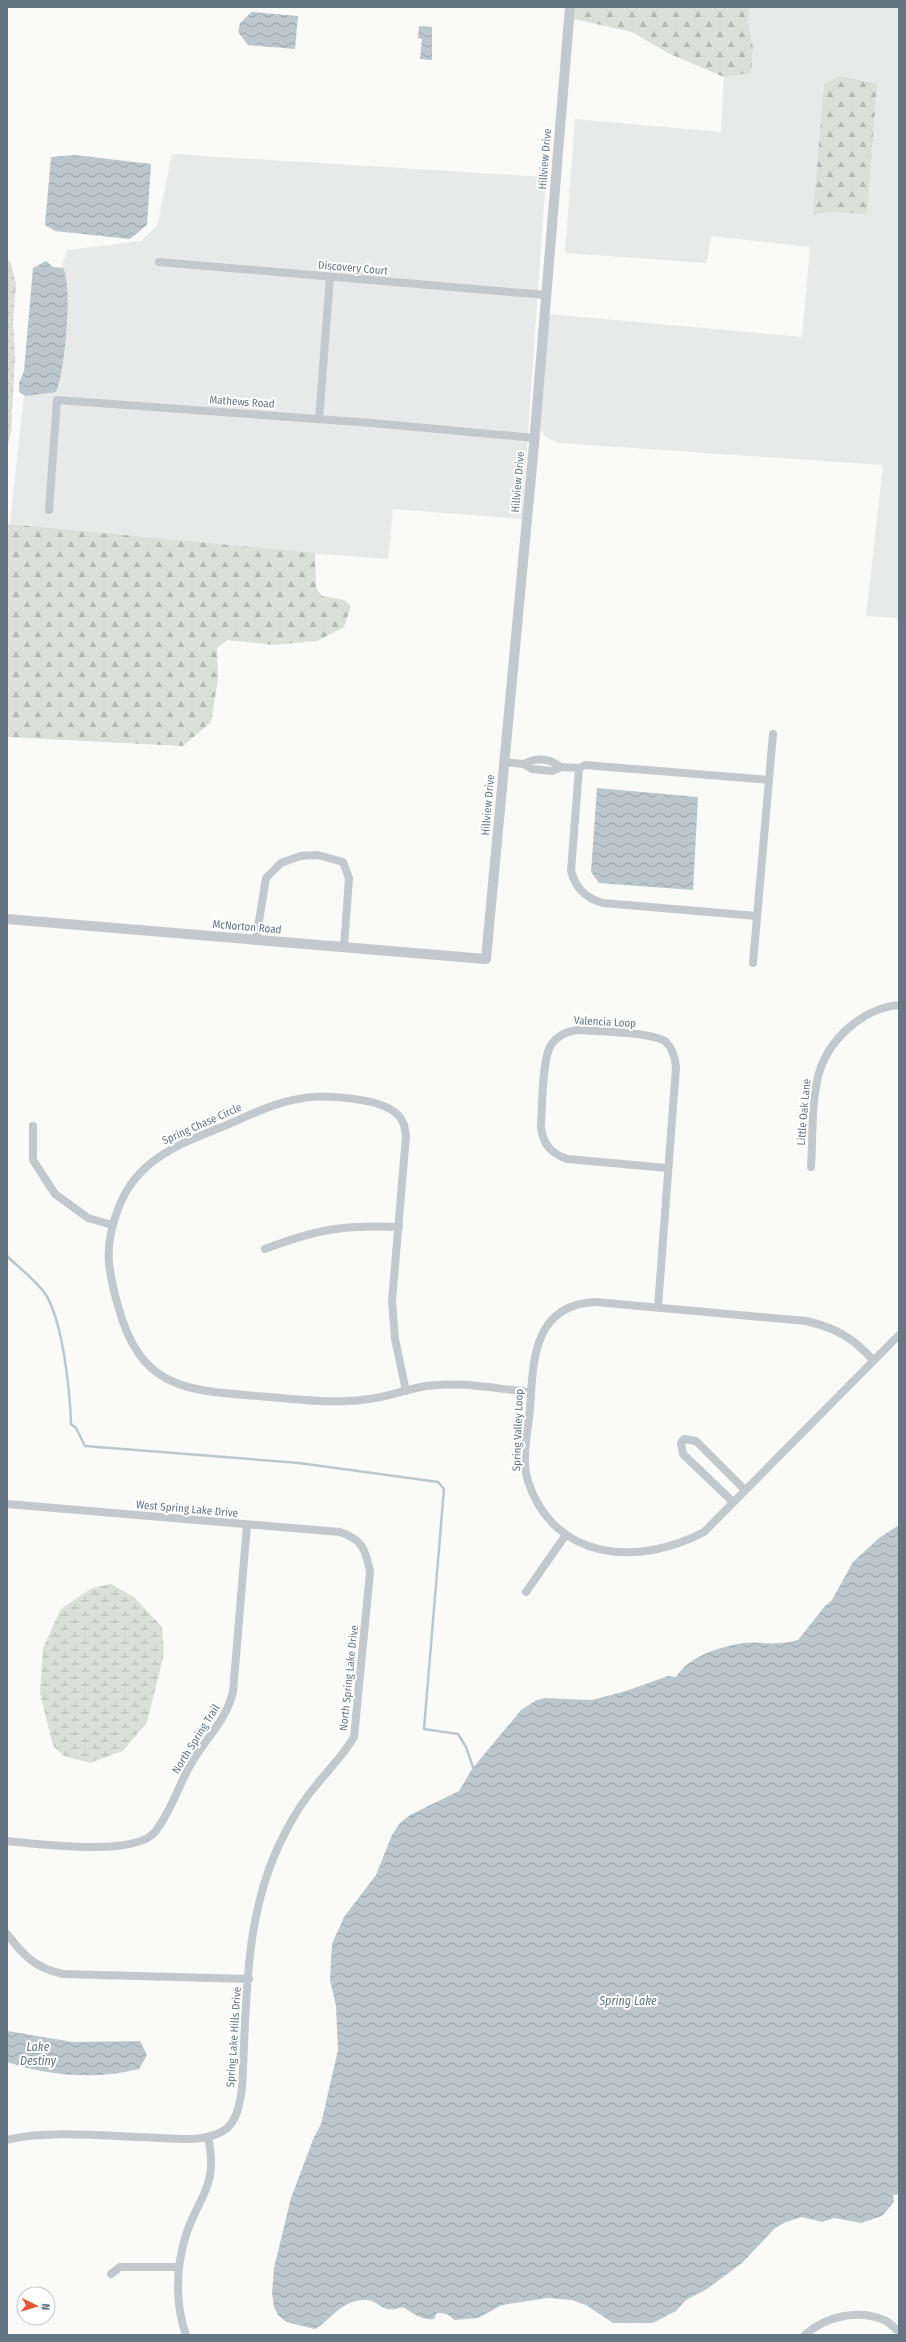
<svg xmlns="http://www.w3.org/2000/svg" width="906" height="2342" font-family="'Fira Sans Condensed',sans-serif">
  <defs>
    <pattern id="forest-firs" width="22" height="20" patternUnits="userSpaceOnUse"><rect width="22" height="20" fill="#dadfd7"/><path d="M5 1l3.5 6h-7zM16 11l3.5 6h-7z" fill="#b4b9b4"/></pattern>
    <pattern id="wetland-marsh" width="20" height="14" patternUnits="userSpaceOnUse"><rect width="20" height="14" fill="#dadfd7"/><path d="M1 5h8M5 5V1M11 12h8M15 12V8" fill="none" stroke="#b4b9b4"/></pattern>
    <pattern id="water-waves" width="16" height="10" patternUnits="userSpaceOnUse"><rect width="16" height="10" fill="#bbc7cb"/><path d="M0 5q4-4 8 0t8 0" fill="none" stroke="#9ca6aa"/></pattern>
  </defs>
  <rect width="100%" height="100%" fill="#fafaf8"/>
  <g fill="#e8e9e9" fill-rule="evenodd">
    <path d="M750 7H899V618L866 616 883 465 560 443 547 438 540 429 548 314 802 337 810 247 711 236 707 263 565 253 575 119 721 132 724 77 751 73 753 47 748 23ZM824 84 828 212 813 215 822 122Z"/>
    <polygon points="172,154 546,177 522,519 393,509 388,559 9,531 25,387 67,250 141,241 157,226"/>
  </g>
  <g fill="url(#forest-firs)">
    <polygon points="575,7 750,7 748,23 753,47 751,73 724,77 670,54 632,32 574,19"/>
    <polygon points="840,76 877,84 867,214 828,212 813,215 824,84"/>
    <polygon points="7,524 315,553 316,588 322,596 344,600 351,606 344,627 317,641 274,645 227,640 217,648 218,679 211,722 183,746 7,737"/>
  </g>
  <g fill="url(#wetland-marsh)">
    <polygon points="7,259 11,263 16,284 13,320 15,357 11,432 7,448"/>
    <polygon points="111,1584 134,1597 162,1627 164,1654 147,1722 123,1751 90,1763 64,1756 53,1746 40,1693 43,1648 61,1609 92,1588"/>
  </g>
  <g fill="url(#water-waves)">
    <polygon points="252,12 298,16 295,49 248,45 238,32 240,23"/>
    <polygon points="419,26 432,27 432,60 420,59 422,39 418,38"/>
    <polygon points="75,155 151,164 147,225 130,239 55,231 45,225 51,157"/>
    <path d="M46 261 53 267 63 268C73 284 65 374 56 392L26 396 19 392V383L24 371 33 268Z"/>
    <polygon points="597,788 698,797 693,890 599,883 591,872"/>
    <path d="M899 1525V2194L893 2195 894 2202 882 2216 861 2223 834 2218 822 2222 802 2217 786 2222 775 2228 742 2263 707 2289 686 2300 676 2311 653 2323H613L586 2305 572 2300 548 2298 502 2305 478 2318 454 2320C449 2314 445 2313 437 2313L434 2319C423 2321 412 2313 403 2307 380 2315 381 2300 365 2300 339 2301 334 2318 315 2329L286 2322 278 2315 274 2307 272 2293 274 2268 291 2198 314 2137 321 2124 338 2050 336 2006 330 1980 332 1944 344 1917 376 1875 392 1835 400 1823 410 1815 459 1791 472 1769 521 1710 535 1701 544 1698 592 1700 626 1691 668 1676 676 1677C689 1656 721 1646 745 1643 757 1641 768 1645 779 1643 786 1643 792 1641 798 1640L825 1606 832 1600 853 1562 879 1538Z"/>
    <path d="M7 2031 73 2042 140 2041 147 2055 139 2069C96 2080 49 2076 7 2062Z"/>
  </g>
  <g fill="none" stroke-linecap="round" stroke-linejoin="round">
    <path stroke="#bbc7cb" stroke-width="2.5" d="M7 1256C18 1267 38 1282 46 1295 63 1323 70 1391 71 1424L76 1428 85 1446 299 1463 438 1482 444 1489 424 1729 458 1734 466 1747 474 1770"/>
    <g stroke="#c3c8cc" stroke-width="8">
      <polyline points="159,262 546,295"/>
      <polyline points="319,419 330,277"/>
      <polyline points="49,510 57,400 372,423 534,438"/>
      <path d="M504 762 524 764 532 769 552 771 561 767 579 768 571 871C576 888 585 898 603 903L757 916"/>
      <path d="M524 764C537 757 549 758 561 767"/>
      <polyline points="579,768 585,765 769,780"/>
      <polyline points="256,940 266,878 281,863 300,856 318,855 343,862 349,878 344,947"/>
      <polyline points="753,963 773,734"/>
      <polyline points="33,1126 33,1160 55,1194 88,1218 112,1225"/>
      <path d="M811 1167C813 1137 811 1102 819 1073 829 1039 863 1008 899 1005"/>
      <path d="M265 1249C317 1229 343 1225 399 1227"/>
      <path d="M658 1307 676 1067C675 1057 673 1049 666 1042 655 1032 594 1031 577 1030 566 1032 558 1035 551 1045 542 1058 542 1109 541 1127 543 1145 551 1153 567 1159L668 1168"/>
      <path d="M873 1360C852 1337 836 1328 806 1321L595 1302C533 1305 533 1361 530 1409 528 1431 521 1460 528 1481 554 1561 638 1567 704 1532L899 1335"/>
      <path d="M406 1391 395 1339 392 1301 406 1136C405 1128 404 1121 398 1115 381 1097 321 1094 298 1099 274 1103 252 1114 229 1124 183 1143 137 1157 118 1209 104 1247 107 1267 118 1306 142 1394 191 1390 269 1397 302 1400 336 1404 369 1399 388 1397 407 1389 426 1386 460 1381 497 1389 531 1392"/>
      <polyline points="733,1502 683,1454 681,1443 684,1439 696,1441 745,1490"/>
      <path d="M7 1504 340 1532C362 1539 366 1550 370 1572L354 1737C344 1754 331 1767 318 1783 305 1798 294 1815 285 1833 243 1911 247 2002 242 2088 240 2103 237 2123 223 2131 205 2142 179 2139 160 2138 115 2137 49 2129 7 2140"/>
      <polyline points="526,1592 565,1536"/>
      <path d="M7 1841C38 1844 135 1857 155 1832 171 1812 178 1786 191 1764 205 1739 226 1721 233 1692L247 1525"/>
      <path d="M7 1934C24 1956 35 1968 63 1974L249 1979"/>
      <polyline points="111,2274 120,2267 178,2267"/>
      <path d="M186 2335C175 2304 176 2269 185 2238 198 2195 219 2189 208 2137"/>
      <path d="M805 2335C826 2316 858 2309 884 2320 889 2322 895 2328 899 2332"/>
    </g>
    <polyline stroke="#c3c8cc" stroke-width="10" points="7,919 486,959 534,444 570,7"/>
  </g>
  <g text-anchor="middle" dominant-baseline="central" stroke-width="4" stroke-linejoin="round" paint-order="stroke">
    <g font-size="11" fill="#657683" stroke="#fff">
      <text transform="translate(545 159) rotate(-85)">Hillview Drive</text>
      <text transform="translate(353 268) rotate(5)">Discovery Court</text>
      <text transform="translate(242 402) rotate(4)">Mathews Road</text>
      <text transform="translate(518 482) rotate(-85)">Hillview Drive</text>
      <text transform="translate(488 805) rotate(-85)">Hillview Drive</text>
      <text transform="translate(247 927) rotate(5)">McNorton Road</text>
      <text transform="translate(605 1022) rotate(3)">Valencia Loop</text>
      <text transform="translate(804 1112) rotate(-85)">Little Oak Lane</text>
      <text transform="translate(202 1124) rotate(-24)">Spring Chase Circle</text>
      <text transform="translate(518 1430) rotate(-88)">Spring Valley Loop</text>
      <text transform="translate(187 1509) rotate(5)">West Spring Lake Drive</text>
      <text transform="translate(349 1678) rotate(-84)">North Spring Lake Drive</text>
      <text transform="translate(196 1739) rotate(-58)">North Spring Trail</text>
      <text transform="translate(234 2037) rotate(-86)">Spring Lake Hills Drive</text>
    </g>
    <g font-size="12" font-style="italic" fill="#60757c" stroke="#fff">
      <text x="628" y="2001">Spring Lake</text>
      <text x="38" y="2047">Lake<tspan x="38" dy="14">Destiny</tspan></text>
    </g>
  </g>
  <rect width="906" height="2342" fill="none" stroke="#657683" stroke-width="16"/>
  <g transform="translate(36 2306) rotate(95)"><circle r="19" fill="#ffffff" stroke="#c1c8cd"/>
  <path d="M0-3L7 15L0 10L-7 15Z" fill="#e4572e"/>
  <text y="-6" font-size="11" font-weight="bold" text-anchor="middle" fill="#657683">N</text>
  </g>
</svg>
